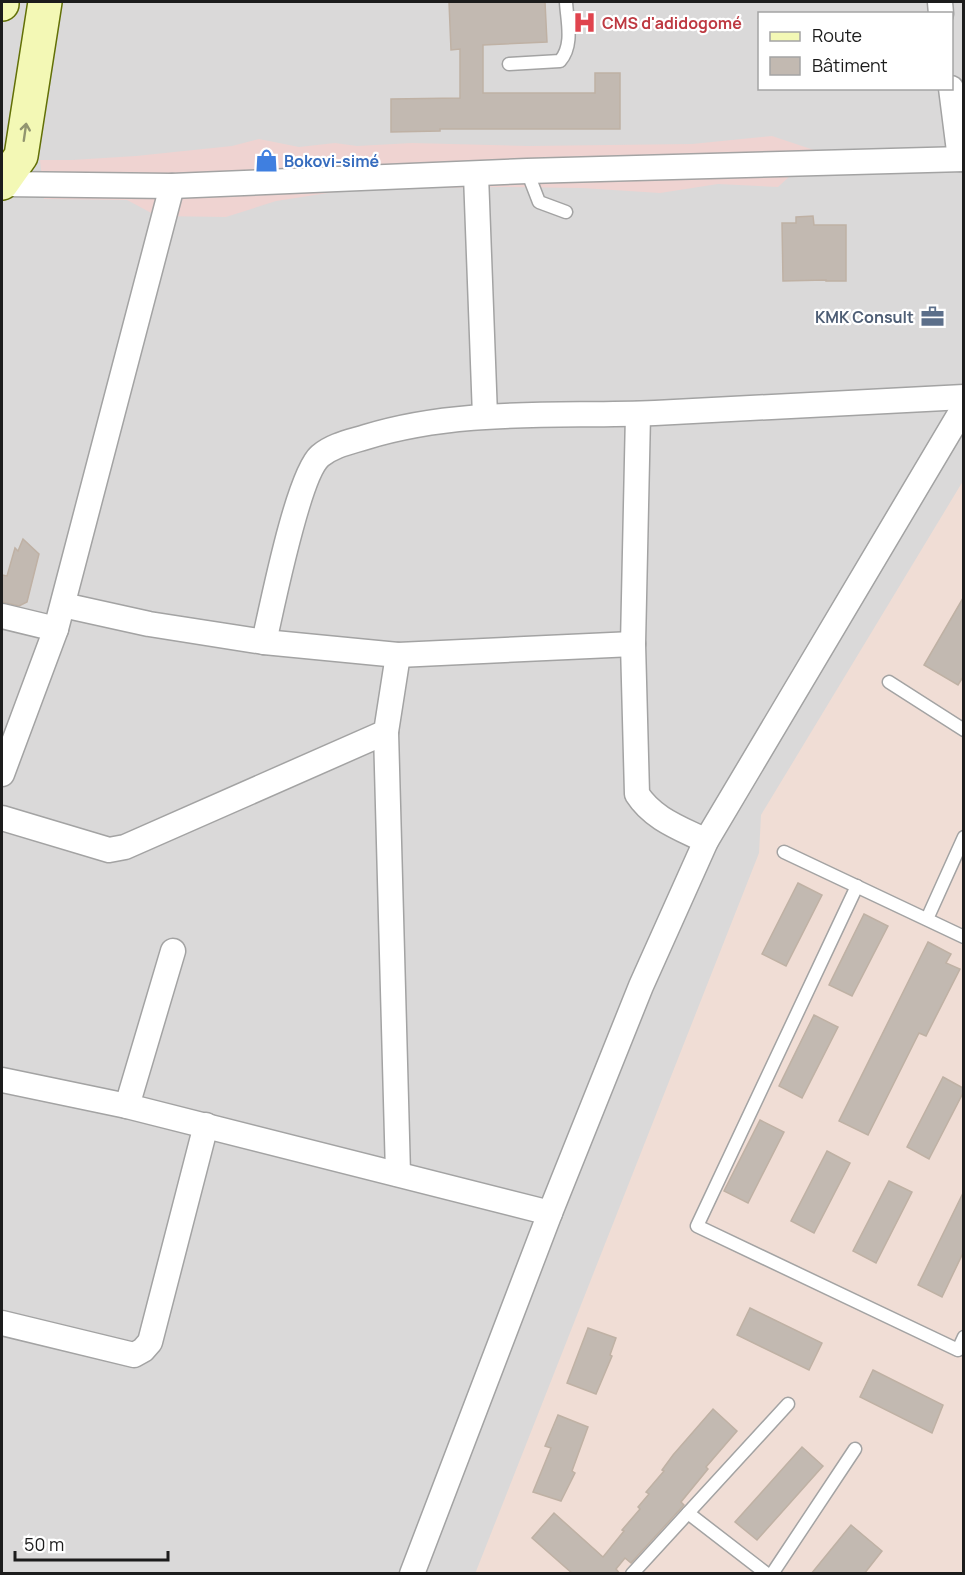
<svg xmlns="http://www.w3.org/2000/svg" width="965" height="1575" font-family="Manrope,sans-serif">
  <rect width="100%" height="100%" fill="#edeae2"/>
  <path fill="#dad9d9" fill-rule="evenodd" d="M2 2H963V1573H2ZM760 14H952V88H760Z"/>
  <polygon fill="#efd3d1" points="772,136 817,151 778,187 718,184 660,193 582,188 504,187 354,189 276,201 226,217 157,216 127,200 44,199 40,160 72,160 136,156 232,146 259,139 299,147 335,143 357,146 412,143 528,146 692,144"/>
  <polygon fill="#f0ddd5" points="963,481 963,1573 475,1574 759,853 761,815"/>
  <g fill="#c2b9b1" stroke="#bfb1a4" stroke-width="1.5">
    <polygon points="449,2 545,2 547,42 483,45 483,93 595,93 595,73 620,73 620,129 440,129 440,131 391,132 391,99 460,98 460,49 451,50"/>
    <polygon points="813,216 814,225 846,225 846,281 826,281 826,280 783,281 782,223 796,223 796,217"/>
    <polygon points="23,539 39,554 27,602 19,606 2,602 2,575 7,576 15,548 18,551"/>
    <polygon points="963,598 963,677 958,685 924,665"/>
    <polygon points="798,883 822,895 786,966 762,954"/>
    <polygon points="864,914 888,926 852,996 829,985"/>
    <polygon points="928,942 951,954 946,963 960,969 926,1036 919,1033 868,1135 839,1121"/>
    <polygon points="814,1015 838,1027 802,1098 779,1086"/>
    <polygon points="943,1077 963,1088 963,1093 929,1159 907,1147"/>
    <polygon points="760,1120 784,1132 748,1203 724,1191"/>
    <polygon points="827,1151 850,1163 814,1233 791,1221"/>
    <polygon points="889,1181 912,1192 876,1263 853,1251"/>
    <polygon points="963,1193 963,1253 942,1297 918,1285"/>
    <polygon points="750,1308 822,1343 809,1370 737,1335"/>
    <polygon points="588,1328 616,1338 610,1355 612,1356 596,1394 567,1383"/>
    <polygon points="873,1370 943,1405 932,1433 860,1397"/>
    <polygon points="713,1409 737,1431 706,1467 708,1469 681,1502 684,1505 631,1563 625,1558 616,1569 620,1574 573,1574 532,1538 554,1513 603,1557 624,1531 622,1530 640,1509 638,1507 649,1494 646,1492 664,1471 662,1470 673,1455"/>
    <polygon points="558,1415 588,1427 572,1471 575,1473 561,1501 533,1492 551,1448 545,1446"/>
    <polygon points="802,1447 823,1466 757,1540 735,1522"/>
    <polygon points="851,1525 882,1551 864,1574 811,1574"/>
  </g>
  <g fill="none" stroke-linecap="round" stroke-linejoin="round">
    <defs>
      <g id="lane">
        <path d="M509 64 560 61C574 45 567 21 566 2"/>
        <polyline points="527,171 539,202 566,212"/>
        <polyline points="889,682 964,730"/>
        <polyline points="784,852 964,937"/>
        <polyline points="857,886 697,1226 958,1350 964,1337"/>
        <polyline points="927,919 964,837"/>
        <polyline points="688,1513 767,1574"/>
        <polyline points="632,1574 788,1404"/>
        <polyline points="772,1574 855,1449"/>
      </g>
      <g id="street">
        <polyline points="940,2 941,14"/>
        <polyline points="951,88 960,159"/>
        <polyline points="476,175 485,416"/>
        <polyline points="2,184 172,186 527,171 964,159"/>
        <path d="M638 414 633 644 637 794C653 819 680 828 706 841"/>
        <polyline points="63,605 149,624 264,642 398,655 633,644"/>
        <polyline points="2,616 56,629"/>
        <path d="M264 642C272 607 298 475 320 456 333 445 350 442 366 437 461 408 557 417 655 413 758 408 861 403 964 397"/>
        <polyline points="386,732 398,1174"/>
        <polyline points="2,774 56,629 172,186"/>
        <polyline points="2,818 109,850 125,847 386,732 398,655"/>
        <polyline points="2,1080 127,1106 550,1213"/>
        <polyline points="127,1106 173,951"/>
        <polyline points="2,1323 134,1355 143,1350 150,1342 206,1125"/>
        <polyline points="412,1574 550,1213 641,986 706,841 964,407"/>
      </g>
      <g id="secondary">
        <polyline points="2,4 2,2"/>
        <polyline points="2,183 21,156 45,2"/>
      </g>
    </defs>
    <use href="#lane" stroke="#a3a3a3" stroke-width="15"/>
    <use href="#street" stroke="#a3a3a3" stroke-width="27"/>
    <use href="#secondary" stroke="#627006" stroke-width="36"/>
    <use href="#lane" stroke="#fff" stroke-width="12"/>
    <use href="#street" stroke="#fff" stroke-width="24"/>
    <use href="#secondary" stroke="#f3f8b5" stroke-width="33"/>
  </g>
  <defs><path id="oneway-shaft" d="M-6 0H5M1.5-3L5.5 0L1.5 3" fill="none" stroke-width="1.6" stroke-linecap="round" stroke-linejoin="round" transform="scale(1.5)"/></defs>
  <use stroke="#929570" href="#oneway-shaft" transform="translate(25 132) rotate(-82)"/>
  <defs>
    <symbol id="hospital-bare" viewBox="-9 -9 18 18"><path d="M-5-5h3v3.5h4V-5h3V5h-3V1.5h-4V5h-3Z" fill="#e0444e" stroke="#fff" stroke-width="2.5" paint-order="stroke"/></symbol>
    <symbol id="shop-bare" viewBox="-9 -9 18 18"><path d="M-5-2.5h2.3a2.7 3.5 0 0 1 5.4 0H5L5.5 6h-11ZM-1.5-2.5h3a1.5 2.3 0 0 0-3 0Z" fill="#3f7fe0" stroke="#fff" stroke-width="2.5" paint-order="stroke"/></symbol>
    <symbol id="office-bare" viewBox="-9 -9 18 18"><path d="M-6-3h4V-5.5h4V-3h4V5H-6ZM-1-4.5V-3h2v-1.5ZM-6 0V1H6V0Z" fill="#5c6f8a" stroke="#fff" stroke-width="2.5" paint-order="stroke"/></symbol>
  </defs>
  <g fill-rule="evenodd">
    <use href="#hospital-bare" x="568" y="6" width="33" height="33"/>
    <use href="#shop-bare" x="250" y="144" width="33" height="33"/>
    <use href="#office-bare" x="916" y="300" width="33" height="33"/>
  </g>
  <g text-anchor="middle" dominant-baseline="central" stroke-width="4.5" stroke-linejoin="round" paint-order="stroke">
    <g font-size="16" font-weight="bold" fill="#be3a42" stroke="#fff" text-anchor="start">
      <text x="602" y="23">CMS d'adidogomé</text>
    </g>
    <g font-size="16" font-weight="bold" fill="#366cbe" stroke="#fff" text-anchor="start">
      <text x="284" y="161">Bokovi-simé</text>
    </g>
    <g font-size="16" font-weight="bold" fill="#4e5e75" stroke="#fff" text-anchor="end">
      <text x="914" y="317">KMK Consult</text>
    </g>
  </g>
  <rect width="965" height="1575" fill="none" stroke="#1c1c1c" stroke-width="6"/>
  <rect x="758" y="12" width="195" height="78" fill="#ffffff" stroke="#a4a4a4" stroke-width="1.5"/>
  <rect x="770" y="32" width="30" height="9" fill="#f3f8b5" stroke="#a4a4a4" stroke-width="1.5"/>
  <text x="812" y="42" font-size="18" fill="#1c1c1c">Route</text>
  <rect x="770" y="57" width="30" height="18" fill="#c2b9b1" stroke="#a4a4a4" stroke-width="1.5"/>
  <text x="812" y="72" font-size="18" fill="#1c1c1c">Bâtiment</text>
  <path d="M15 1551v9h153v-9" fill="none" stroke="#1c1c1c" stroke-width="3"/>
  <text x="24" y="1551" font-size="18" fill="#1c1c1c" stroke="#ffffff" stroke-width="4.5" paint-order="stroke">50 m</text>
</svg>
